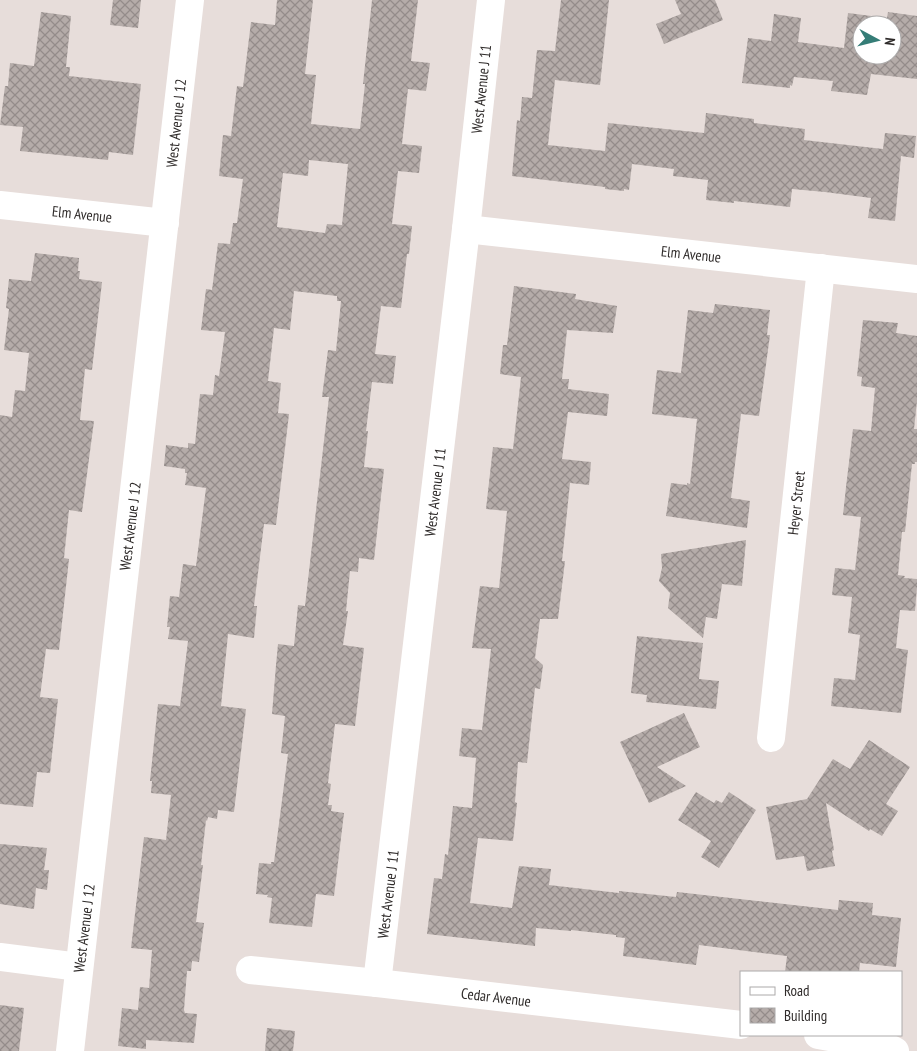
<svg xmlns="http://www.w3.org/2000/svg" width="917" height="1051" font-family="'PT Sans Narrow',sans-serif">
  <defs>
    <pattern id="building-cross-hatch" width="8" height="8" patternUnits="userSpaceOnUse" patternTransform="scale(1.25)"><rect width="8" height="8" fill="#b5aca9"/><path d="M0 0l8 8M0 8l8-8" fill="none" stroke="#948c8a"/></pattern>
  </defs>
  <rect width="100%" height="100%" fill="#e7ddda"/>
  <g fill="url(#building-cross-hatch)" fill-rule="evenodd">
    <polygon points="113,0 141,0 138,28 110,25"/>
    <path d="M277 0H313L305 74 316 75 311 124 360 129 365 84H363L372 0H418L411 61 430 63 426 91 408 89 402 144 422 146 419 173 398 171 392 224 412 226 409 254H407L401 308 381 306 375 354 396 356 393 384 372 382 366 431H368L364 467 384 469 374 560 359 558 358 572 350 571 346 611H348L343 645 364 648 355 726 335 724 328 783 331 784 328 805H332L331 811 344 813 334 896 316 894 312 927 269 923 272 898 267 897 268 895 256 894 259 863 271 864V862H274L288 754 281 753 285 716 272 714 276 665 278 644 294 646 298 605 305 606 329 397H322L328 350 336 351 341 301H337V296L294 291 290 330 274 328 268 381 281 383 278 413 289 414 276 525 264 524 254 606H257L254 638 228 634 221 706 246 709 234 812 218 810 217 819 208 817 207 821 206 820 201 865H203L196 922 204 923 199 962 192 961 191 971H187L184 1010 185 1013 197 1014 194 1043 146 1040V1049L118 1046 122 1008 138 1010 140 987 149 988 152 950 131 948 144 837 166 840 171 795 151 793 152 781H150L158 704 180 706 188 641 168 639 170 627H167L170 596 179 597 183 564 196 566 206 488 185 485 187 473H185V469L164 466 166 445 188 448V443L195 444 200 394 213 395 215 375 219 376 225 332 201 330 206 289 212 290 218 243 230 244 233 223H237L243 179 219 176 223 135 231 136 237 86 243 87 251 22 275 25ZM309 160 348 164 342 225 327 224 325 233 277 227 283 173 308 176Z"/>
    <polygon points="561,0 609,0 600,85 555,80 548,145 605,151 608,123 704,133 706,113 754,119 754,123 805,129 804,140 883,149 885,133 916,136 914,158 901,156 895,221 868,218 871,198 825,192 792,189 790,207 734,201 734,203 706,200 708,180 673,176 674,169 632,164 629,190 624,189 624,191 605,189 605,187 512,176 517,120 520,121 522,97 532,98 537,50 555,51"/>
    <polygon points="675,0 715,0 723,20 664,44 656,24 681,14"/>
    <polygon points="41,12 71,16 66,67 70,67 69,76 141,84 133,155 109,152 108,160 20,151 23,127 0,125 5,86 8,86 10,63 34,66"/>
    <path d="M888 12 917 16V79L871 74 867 95 831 91 833 81 794 77 792 86 790 85V88L742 83 748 38 771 41 774 14 801 18 798 42 844 48 848 13 887 18ZM862 25H892V55H862Z"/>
    <polygon points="35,253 79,258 78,271 80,271 79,279 102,282 92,370 85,369 80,420 94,421 82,512 69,510 64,558 69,559 59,650 46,649 40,697 58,699 50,773 37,772 33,807 0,804 0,415 12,417 15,390 25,391 29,353 4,350 9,309 6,308 9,279 31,281"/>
    <polygon points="514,286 576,294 575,299 617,306 613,333 567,330 562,379 569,379 568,389 609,394 607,416 568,412 562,459 591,462 589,485 570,483 562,561 565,561 558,619 540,619 535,658 543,665 540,689 535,688 527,763 518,762 515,802 517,803 513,841 478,838 470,903 512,908 519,866 551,869 549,885 619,893 619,891 676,897 677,892 838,910 839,900 873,903 872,915 901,918 896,967 860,963 859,972 785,972 787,956 699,945 696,965 623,956 625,938 616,937 616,935 571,930 571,931 536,928 535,946 427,934 434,878 442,879 445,854 448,855 453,806 472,808 476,758 459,756 462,728 482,730 491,649 472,648 480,586 499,588 507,511 486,509 493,447 513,449 521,377 500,374 503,345 507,345"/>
    <polygon points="715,304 770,310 767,335 770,335 759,416 741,414 731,498 750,501 747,528 666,516 671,483 687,485 687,483 690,484 697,419 652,414 657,370 681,373 688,310 713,313"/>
    <polygon points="863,320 898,323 896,333 917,336 917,401 914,429 917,429 917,462 915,462 915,464 912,464 905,532 902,532 898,575 905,576 904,578 917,579 917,587 915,611 900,610 896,648 908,650 901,713 831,706 834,678 855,680 860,635 848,633 852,597 832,595 835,568 855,570 861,517 843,515 846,487 853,429 871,431 875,388 861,386 862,377 857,376"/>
    <polygon points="746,540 742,586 722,584 717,619 706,617 703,638 668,608 670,593 659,581 662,568 661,554"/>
    <polygon points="637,636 703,643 699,679 719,681 716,709 646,702 647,695 631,693"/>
    <polygon points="684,713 700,747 657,767 686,786 649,803 620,742"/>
    <polygon points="869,740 910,767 886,804 898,811 882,836 870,829 869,831 826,803 834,850 832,851 835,866 807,871 804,856 776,860 766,807 807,799 833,759 850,769"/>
    <polygon points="696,792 714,803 716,800 722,803 729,792 756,810 719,868 701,857 711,841 678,820"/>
    <polygon points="0,844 47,848 44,870 49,870 47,890 36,888 34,909 0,904"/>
    <polygon points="0,1005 24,1008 19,1051 0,1051"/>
    <polygon points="267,1028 295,1031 293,1051 265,1051"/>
  </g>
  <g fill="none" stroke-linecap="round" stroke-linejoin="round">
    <g stroke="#fff" stroke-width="28">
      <polyline points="0,205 165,223"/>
      <polyline points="466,229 917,279"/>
      <polyline points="771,738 821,268"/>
      <polyline points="0,957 79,967"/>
      <polyline points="250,970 377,983 741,1025"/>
      <polyline points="377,983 466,229 491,0"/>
      <polyline points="818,1035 887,1047 895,1051"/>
      <polyline points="70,1051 190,0"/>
    </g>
  </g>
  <g text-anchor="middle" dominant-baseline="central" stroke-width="4" stroke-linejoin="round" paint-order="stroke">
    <g font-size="15" fill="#2f2b2a" stroke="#fff">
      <text transform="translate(481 89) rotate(-84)">West Avenue J 11</text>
      <text transform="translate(176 123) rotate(-84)">West Avenue J 12</text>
      <text transform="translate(82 214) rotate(6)">Elm Avenue</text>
      <text transform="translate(691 254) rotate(6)">Elm Avenue</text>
      <text transform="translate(435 492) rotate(-83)">West Avenue J 11</text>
      <text transform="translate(796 503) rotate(-84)">Heyer Street</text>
      <text transform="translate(130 526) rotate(-83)">West Avenue J 12</text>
      <text transform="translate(388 894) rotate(-83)">West Avenue J 11</text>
      <text transform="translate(84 928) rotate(-83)">West Avenue J 12</text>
      <text transform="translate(496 997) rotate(7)">Cedar Avenue</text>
    </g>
  </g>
  <rect x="740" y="971" width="162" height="65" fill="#ffffff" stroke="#acaaaa"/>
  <rect x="750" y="987" width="25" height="8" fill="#ffffff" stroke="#acaaaa"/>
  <text x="784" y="996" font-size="15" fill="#2f2b2a">Road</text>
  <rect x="750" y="1008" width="25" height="15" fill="url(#building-cross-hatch)" stroke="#acaaaa"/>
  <text x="784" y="1021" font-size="15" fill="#2f2b2a">Building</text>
  <g transform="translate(877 40) rotate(97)"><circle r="24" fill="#ffffff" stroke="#acaaaa"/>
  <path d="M0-4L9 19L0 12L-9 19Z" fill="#357d77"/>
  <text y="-8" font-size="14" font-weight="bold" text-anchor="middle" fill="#2f2b2a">N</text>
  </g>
</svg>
